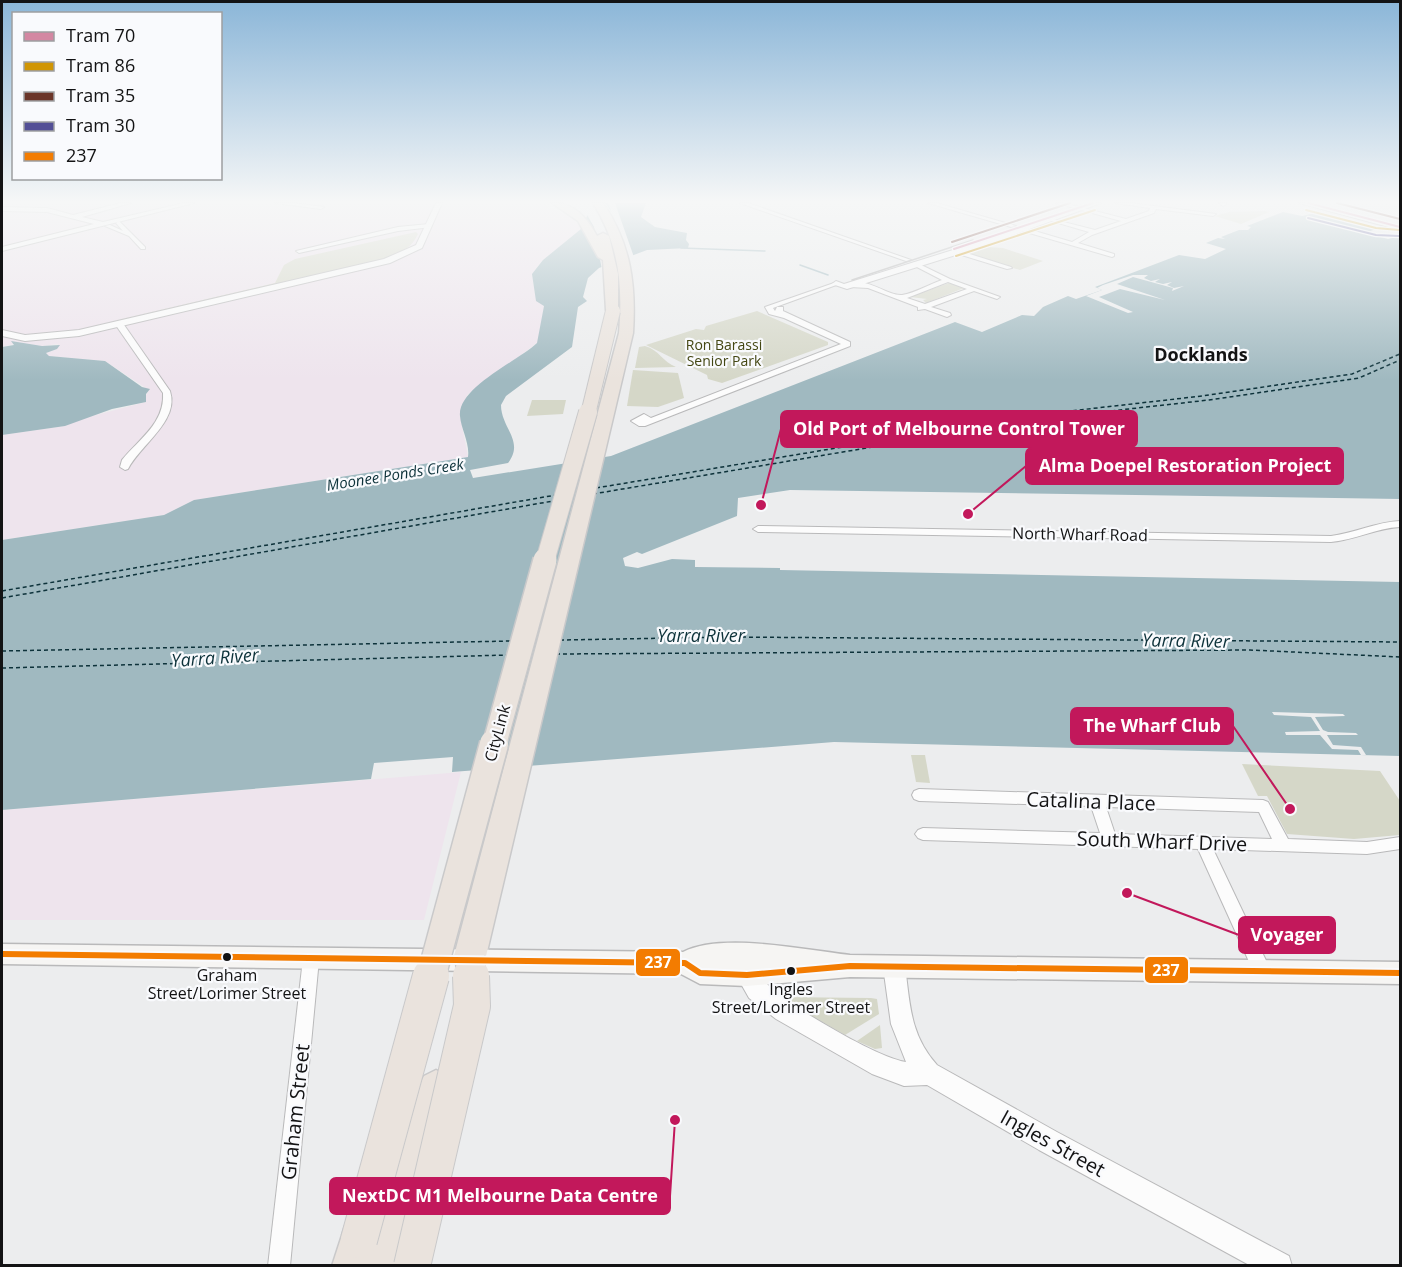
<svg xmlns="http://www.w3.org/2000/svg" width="1402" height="1267" font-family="'Open Sans',sans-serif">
  <rect width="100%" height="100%" fill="#ecedee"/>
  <g fill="#eee4ed">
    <polygon points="2,203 541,203 574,219 582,230 543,260 532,274 536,300 544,306 540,337 537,343 467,395 461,421 468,457 194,500 164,515 2,540 2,435 65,426 77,420 146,402 146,395 149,390 105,361 48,356 46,353 57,349 58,344 42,346 13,342 14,344 2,347"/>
    <polygon points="461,772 424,920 2,920 2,810"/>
  </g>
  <g fill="#d5d7c8">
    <polygon points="1229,212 1265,211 1269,212 1241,224 1215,216"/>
    <path d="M416 232 418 234C410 251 396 255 379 260L83 328 275 283 284 265 295 259Z"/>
    <polygon points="987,247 1003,248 1043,261 1020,270 966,254"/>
    <polygon points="949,283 964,288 926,303 923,300 927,299 910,297"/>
    <polygon points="757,311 828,342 828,345 722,383 708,379 707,375 646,345 696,329 704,330 706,326"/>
    <path d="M645 346C659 350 663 362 676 367L635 368 639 347Z"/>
    <polygon points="633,370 678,373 684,398 658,407 627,406"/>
    <polygon points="532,400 566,400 563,414 527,416"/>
    <polygon points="911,755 925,755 930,783 916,782"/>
    <polygon points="1242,764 1380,771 1400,801 1400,835 1354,839 1287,834 1267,796 1258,796"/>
    <polygon points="778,997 871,998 877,999 879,1014 845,1035"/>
    <polygon points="880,1025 882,1048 875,1049 857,1041"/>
  </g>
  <g fill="#a0b9c0">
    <path d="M593 203H646L641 217 655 227 687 233 686 240 689 244 688 248 647 250 599 268 588 278 583 297 587 301 578 307 572 347 506 396 501 405C501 428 525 441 508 463L470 470 473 478 611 456 955 322 982 332 1022 315 1034 316 1043 307 1068 296 1076 299 1102 290 1095 287 1179 255 1205 259 1226 249 1206 243 1218 238 1225 239 1221 237 1239 230H1248L1251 227 1247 226 1283 212 1302 216 1315 213 1376 229 1365 233 1388 239 1400 236V499L790 490 738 498 737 516 642 554 637 552 623 558 625 566 638 568 672 559 695 560V567L780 568V570L1400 582V756L834 742 452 772 453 757 374 763 371 779 2 810V540L164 515 194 500 468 457C470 443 461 429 460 416 457 388 518 361 537 343L544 306 536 301 532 274 543 260 581 229Z"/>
    <polygon points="11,341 42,346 60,345 57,349 46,353 49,356 105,361 142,387 150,389 146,394 146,402 112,409 65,426 2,435 2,347 14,345"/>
  </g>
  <g fill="#ecedee">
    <polygon points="589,203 605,203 611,211 608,203 615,203 635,260 602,270 594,227 585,211"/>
    <polygon points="1133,275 1148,275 1144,278 1151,281 1160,279 1155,282 1163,284 1172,282 1167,285 1174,288 1184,286 1172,291 1173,288 1133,277 1117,284 1165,300 1120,289 1099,297 1133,312 1128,313 1086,296 1102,290 1097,288 1103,285"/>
    <polygon points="1272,712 1343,714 1345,716 1315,717 1323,730 1328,732 1356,733 1358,735 1327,735 1333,745 1361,747 1366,755 1361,755 1358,750 1332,749 1320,735 1286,735 1285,732 1320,731 1311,717 1274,715"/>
  </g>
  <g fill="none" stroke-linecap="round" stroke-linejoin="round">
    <g stroke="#a0b9c0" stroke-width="1.5">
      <polyline points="681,248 765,251"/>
      <polyline points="800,265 828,275"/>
    </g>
    <g stroke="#0d323a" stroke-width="1.5" stroke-dasharray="4 3" stroke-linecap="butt">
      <polyline points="596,488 1035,415 1202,396 1352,374 1400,354"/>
      <polyline points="593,494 1039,419 1209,400 1359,378 1400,360"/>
      <polyline points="2,591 556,495"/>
      <polyline points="2,598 553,501"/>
      <polyline points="560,640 730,637 1400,642"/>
      <polyline points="2,651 511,641"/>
      <polyline points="556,654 1250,650 1400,657"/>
      <polyline points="2,668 509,655"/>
    </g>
    <defs>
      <g id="minor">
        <polygon points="275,203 293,203 324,207 321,209"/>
        <polygon points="740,203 748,203 911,260 906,261"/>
        <polygon points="928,203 936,203 1016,226 1011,227"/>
        <polygon points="1056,203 1064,203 1126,219 1149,211 1150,208 1115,203 1130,203 1216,214 1213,216 1156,209 1154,213 1092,235 1078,243 1114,254 1114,256 1112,257 1019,230 1021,227 1072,242 1089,232 1048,220 1048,218 1095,230 1121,221"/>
        <polygon points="1219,203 1225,203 1226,204 1223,206"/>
        <polygon points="119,221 145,247 145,249 141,249 129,236 105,226 110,225 123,231 116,223"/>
        <polygon points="429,224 431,227 398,231 299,253 296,251 398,227"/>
        <polygon points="957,250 1011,267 1012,268 1007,269 955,253 954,252"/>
        <path d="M915 262 950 279 1000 297 997 299 974 291 931 307 950 313 951 315 947 317 925 309 918 310V307L868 288 850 287 847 285C866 275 886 296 902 295 915 293 930 284 942 280L913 265 912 264ZM948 282 967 289 925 304 907 298Z"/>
        <polygon points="834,283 839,284 773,308 775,311 777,307 783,307 783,311 850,342 850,346 645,426 639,426 631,421 644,414 651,418 841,344 784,318 769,314 765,307"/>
        <path d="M116 322H122L170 391C180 421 140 445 128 469L125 470 120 467 122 460C139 439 165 423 163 393L115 324Z"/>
        <path d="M1400 521V527C1376 528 1355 540 1331 542L758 532 753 529 758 526 1331 536C1355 533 1376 522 1400 521Z"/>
        <path d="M919 789 1263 800 1268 802 1288 839 1367 842 1400 837V849L1367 854 1213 849 1271 971 1268 977 1262 979 1256 977 1198 849 923 840 918 838 915 834 918 830 923 828 1100 833 1091 806 919 801 914 799 912 795 914 791ZM1106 807 1259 812 1272 839 1115 834Z"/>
        <polygon points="311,951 317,954 319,959 290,1266 268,1266 303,959 305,954"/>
      </g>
      <g id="tertiary">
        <polygon points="121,203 131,203 82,217 103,222 184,203 194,203 2,251 2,247 94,224 47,212 2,211 2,207 47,208 73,215"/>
        <polygon points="436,203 442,203 422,248 390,263 79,336 25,341 2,336 2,330 25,335 79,330 384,259 416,245"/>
        <polygon points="1092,203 1101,203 975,249 847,289 832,284 836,281 844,284 969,245"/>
        <polygon points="1299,203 1309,203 1400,226 1400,230"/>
        <path d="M894 956 902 959 905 966C910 1004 910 1035 937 1065L1057 1132 1289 1256 1292 1266H1251L1039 1150 927 1085 904 1086 872 1074 776 1019 749 998 736 975 739 968 747 965C758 970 765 984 776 993 802 1012 876 1057 906 1062L891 1024 883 966 886 959Z"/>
      </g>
      <path id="secondary" d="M2 944 683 952C722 932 805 950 850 955L1400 962V984L850 977 747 986 700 984 681 974 2 964Z"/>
      <g id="motorway">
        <path d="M552 203C574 202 587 218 597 236L603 233 609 236 618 274V313H608L606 310 603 260 598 257 578 221Z"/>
        <path d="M593 203H603C631 244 636 285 633 333L486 956 481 966 470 970 459 966 454 956 619 333C623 285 619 244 593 203Z"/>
        <polygon points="436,1070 448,1076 454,1088 410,1266 332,1266 345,1226 359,1220 373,1226 378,1237 418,1088 424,1076"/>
      </g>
    </defs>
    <use href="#minor" stroke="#b9b9ba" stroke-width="2"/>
    <use href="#tertiary" stroke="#b9b9ba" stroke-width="2"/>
    <use href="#secondary" stroke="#b9b9ba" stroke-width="3"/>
    <use href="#motorway" stroke="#c9c9ca" stroke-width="3"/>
    <use href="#minor" fill="#fcfcfc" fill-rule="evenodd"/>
    <use href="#tertiary" fill="#fcfcfc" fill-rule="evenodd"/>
    <use href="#secondary" fill="#f6f5f3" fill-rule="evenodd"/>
    <use href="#motorway" fill="#eae3dd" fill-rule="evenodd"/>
    <polyline stroke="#b4b4b4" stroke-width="1.5" points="852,280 973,240"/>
    <defs>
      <polyline id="motorway-bridge-far4" points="588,414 613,311"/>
      <polyline id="motorway-bridge-far3" points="545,561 588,412"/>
      <polyline id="motorway-bridge-far2" points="494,746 545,560"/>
      <g id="motorway-bridge-far1">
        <polyline points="470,956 471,977"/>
        <polyline points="431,977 494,744"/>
      </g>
      <g id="motorway-bridge">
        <polyline points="359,1240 431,976"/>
        <polyline points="412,1266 472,1006 471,976"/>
      </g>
    </defs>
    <use href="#motorway-bridge-far4" stroke="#c9c9ca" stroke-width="16" stroke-linecap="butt"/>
    <use href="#motorway-bridge-far3" stroke="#c9c9ca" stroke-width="20" stroke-linecap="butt"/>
    <use href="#motorway-bridge-far2" stroke="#c9c9ca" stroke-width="26" stroke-linecap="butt"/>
    <use href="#motorway-bridge-far1" stroke="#c9c9ca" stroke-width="31" stroke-linecap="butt"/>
    <use href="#motorway-bridge" stroke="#c9c9ca" stroke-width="38" stroke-linecap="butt"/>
    <use href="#motorway-bridge-far4" stroke="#eae3dd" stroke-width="14"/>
    <use href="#motorway-bridge-far3" stroke="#eae3dd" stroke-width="18"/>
    <use href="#motorway-bridge-far2" stroke="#eae3dd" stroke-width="23"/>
    <use href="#motorway-bridge-far1" stroke="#eae3dd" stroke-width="28"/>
    <use href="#motorway-bridge" stroke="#eae3dd" stroke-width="36"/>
    <defs>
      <polyline id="bus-1" points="2,954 685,963 700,973 747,975 850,966 1400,973"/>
    </defs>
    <use href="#bus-1" stroke="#f9fafd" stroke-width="10"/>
    <use href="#bus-1" stroke="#f37c01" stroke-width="6"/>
    <defs>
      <g id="tram-1">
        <polyline points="1308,203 1400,227"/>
        <polyline points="954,249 1093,203"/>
      </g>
      <g id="tram-2">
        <polyline points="1306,210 1376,228 1399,230"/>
        <polyline points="956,256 1095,210"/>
      </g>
      <g id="tram-3">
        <polyline points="1337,203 1400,219"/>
        <polyline points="952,242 1070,203"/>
      </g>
      <polyline id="tram-4" points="1308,218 1376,235 1399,236"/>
    </defs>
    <use href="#tram-1" stroke="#f9fafd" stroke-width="4.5"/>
    <use href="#tram-2" stroke="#f9fafd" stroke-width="4.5"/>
    <use href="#tram-3" stroke="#f9fafd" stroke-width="4.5"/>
    <use href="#tram-4" stroke="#f9fafd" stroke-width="4.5"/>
    <use href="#tram-1" stroke="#d387a2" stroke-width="2"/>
    <use href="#tram-2" stroke="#d09504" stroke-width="2"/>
    <use href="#tram-3" stroke="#6b3529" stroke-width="2"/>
    <use href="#tram-4" stroke="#534f96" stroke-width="2"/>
  </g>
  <linearGradient id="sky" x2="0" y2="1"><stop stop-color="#8bb6d8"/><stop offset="0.53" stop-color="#f6f7f7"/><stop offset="1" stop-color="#f6f7f7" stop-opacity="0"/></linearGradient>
  <rect width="1402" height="380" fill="url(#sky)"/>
  <g fill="#131314" stroke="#f9fafd" stroke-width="2">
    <circle cx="227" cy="957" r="5"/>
    <circle cx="791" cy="971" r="5"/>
  </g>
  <g text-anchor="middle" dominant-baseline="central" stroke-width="4.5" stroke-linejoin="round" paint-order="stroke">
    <g font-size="14" fill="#444713" stroke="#f9fafd">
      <text x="724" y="344">Ron Barassi<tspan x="724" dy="16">Senior Park</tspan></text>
    </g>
    <g font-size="15" font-style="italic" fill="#0d323a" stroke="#f9fafd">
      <text transform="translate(395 474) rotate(-9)">Moonee Ponds Creek</text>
    </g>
    <g font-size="16" fill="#131314" stroke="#f9fafd">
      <text transform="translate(1080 534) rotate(1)">North Wharf Road</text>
      <text transform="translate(497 733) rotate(-75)">CityLink</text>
    </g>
    <g font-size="16" fill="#131314" stroke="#f9fafd">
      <text x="227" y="975">Graham<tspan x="227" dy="18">Street/Lorimer Street</tspan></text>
      <text x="791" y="989">Ingles<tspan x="791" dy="18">Street/Lorimer Street</tspan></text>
    </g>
    <g font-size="18" font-weight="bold" fill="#131314" stroke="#f9fafd">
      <text x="1201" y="354">Docklands</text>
    </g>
    <g font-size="18" font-style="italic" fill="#0d323a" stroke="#f9fafd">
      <text x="701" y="635">Yarra River</text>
      <text transform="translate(1186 640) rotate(1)">Yarra River</text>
      <text transform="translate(215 657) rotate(-4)">Yarra River</text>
    </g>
    <g font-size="20" fill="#131314" stroke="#f9fafd">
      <text transform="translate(1091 801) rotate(2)">Catalina Place</text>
      <text transform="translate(1162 841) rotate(2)">South Wharf Drive</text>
      <text transform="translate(295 1112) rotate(-84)">Graham Street</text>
      <text transform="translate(1053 1143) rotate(29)">Ingles Street</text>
    </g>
  </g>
  <path fill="none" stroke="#c2185b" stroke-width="2" d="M761 505L781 429M968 514L1026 466M1290 809L1233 726M1127 893L1239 935M675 1120L670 1196"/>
  <g fill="#c2185b" stroke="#f9fafd" stroke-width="2">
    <circle cx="761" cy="505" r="6"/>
    <circle cx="968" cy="514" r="6"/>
    <circle cx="1290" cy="809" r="6"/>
    <circle cx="1127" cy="893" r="6"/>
    <circle cx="675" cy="1120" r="6"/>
  </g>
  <g fill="#c2185b" stroke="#c2185b" stroke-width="2">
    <rect x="781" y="411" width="356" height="36" rx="6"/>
    <rect x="1026" y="448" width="317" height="36" rx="6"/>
    <rect x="1071" y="708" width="162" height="36" rx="6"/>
    <rect x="1239" y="917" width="96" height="36" rx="6"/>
    <rect x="330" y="1178" width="340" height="36" rx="6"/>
  </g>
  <g font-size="18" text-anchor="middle" font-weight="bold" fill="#fff">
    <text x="959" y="435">Old Port of Melbourne Control Tower</text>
    <text x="1185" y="472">Alma Doepel Restoration Project</text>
    <text x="1152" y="732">The Wharf Club</text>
    <text x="1287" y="941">Voyager</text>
    <text x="500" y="1202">NextDC M1 Melbourne Data Centre</text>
  </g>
  <g stroke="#f9fafd" stroke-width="2">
    <rect x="635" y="948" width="46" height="29" rx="6" fill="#f37c01"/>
    <rect x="1144" y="956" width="45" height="28" rx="6" fill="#f37c01"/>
  </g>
  <g font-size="16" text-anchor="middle" font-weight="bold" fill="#fff">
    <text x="658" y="968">237</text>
    <text x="1166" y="976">237</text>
  </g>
  <rect width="1402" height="1267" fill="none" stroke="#131314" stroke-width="6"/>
  <rect x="12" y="12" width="210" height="168" fill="#f9fafd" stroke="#9d9ea0" stroke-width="1.5"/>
  <rect x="24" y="32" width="30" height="9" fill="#d387a2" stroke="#9d9ea0" stroke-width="1.5"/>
  <text x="66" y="42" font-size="18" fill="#131314">Tram 70</text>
  <rect x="24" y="62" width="30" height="9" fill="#d09504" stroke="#9d9ea0" stroke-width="1.5"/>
  <text x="66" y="72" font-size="18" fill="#131314">Tram 86</text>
  <rect x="24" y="92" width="30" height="9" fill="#6b3529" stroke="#9d9ea0" stroke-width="1.5"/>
  <text x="66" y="102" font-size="18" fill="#131314">Tram 35</text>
  <rect x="24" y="122" width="30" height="9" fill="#534f96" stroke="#9d9ea0" stroke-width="1.5"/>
  <text x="66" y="132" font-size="18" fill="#131314">Tram 30</text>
  <rect x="24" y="152" width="30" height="9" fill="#f37c01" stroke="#9d9ea0" stroke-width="1.5"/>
  <text x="66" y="162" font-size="18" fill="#131314">237</text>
</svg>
